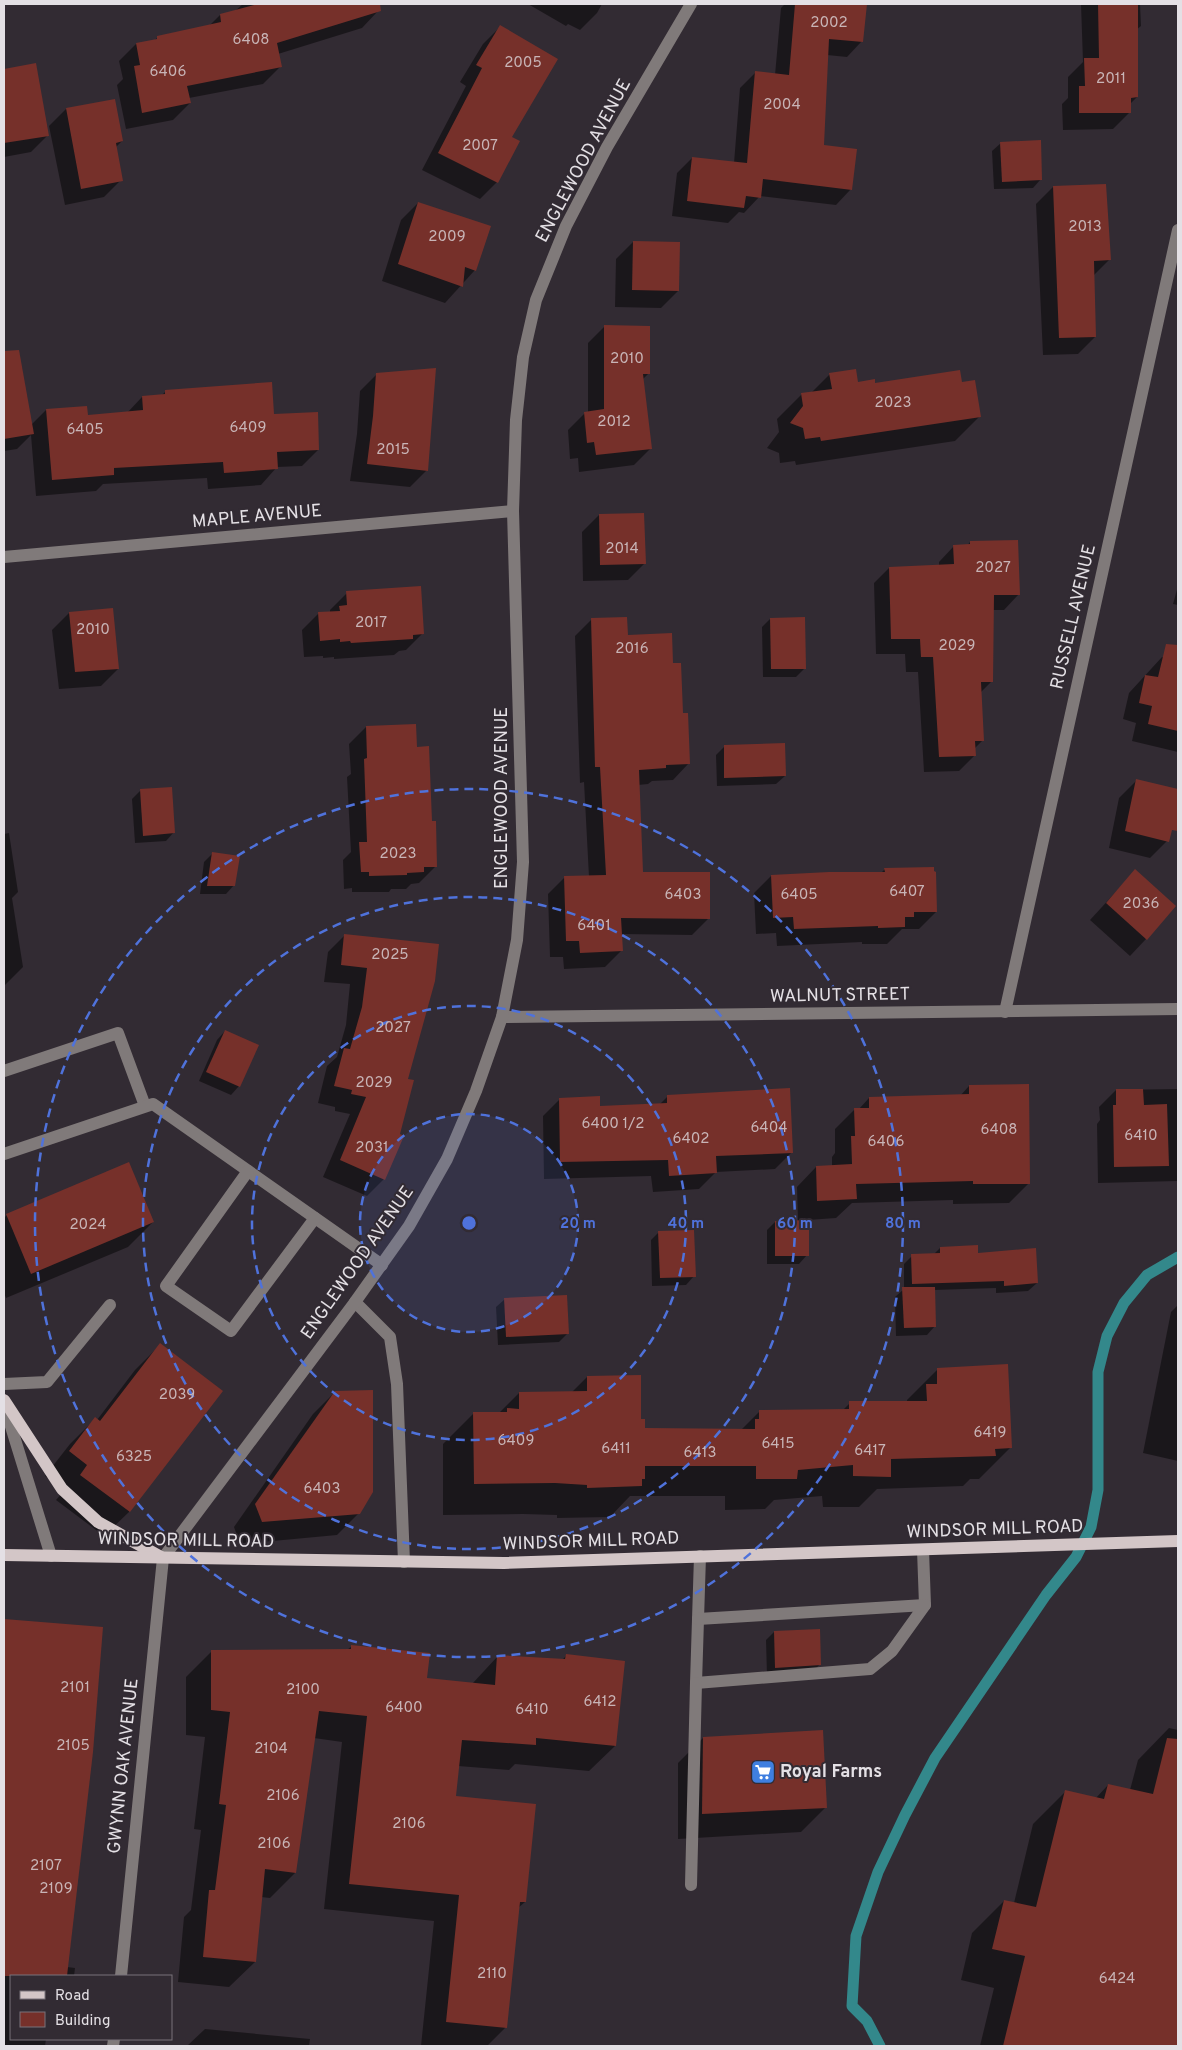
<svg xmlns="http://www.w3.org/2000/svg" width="1182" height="2050" font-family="Overpass,sans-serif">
  <rect width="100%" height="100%" fill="#322b33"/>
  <g fill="#0007">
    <polygon points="243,4 376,4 378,11 362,28 278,54 280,67 263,84 189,98 190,103 173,120 126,129 117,85 123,79 119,61 136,44 154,41 158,37 209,26 220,15 235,11"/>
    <polygon points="528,4 602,4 597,13 580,30 568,24 566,26"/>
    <polygon points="785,4 866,4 862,41 847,57 827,55 823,146 851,189 836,205 760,196 744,213 739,212 728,223 672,216 677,173 692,158 734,163 740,88 755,73 775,75 781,8"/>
    <polygon points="1081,4 1140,4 1141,26 1136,30 1137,97 1130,104 1130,112 1113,129 1063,130 1062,104 1068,98 1068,77 1083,62"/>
    <polygon points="500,27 510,137 497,182 480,199 422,170 466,86 460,82 483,44"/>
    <polygon points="35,65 48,135 31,152 4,157 4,70"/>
    <polygon points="66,109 122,141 115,148 121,180 104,197 65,205 49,126"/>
    <polygon points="1001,143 1041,179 1033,188 994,189 992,151"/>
    <polygon points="1053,187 1109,260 1093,276 1095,337 1078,354 1043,355 1036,204"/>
    <polygon points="418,203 475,270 445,303 382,281 401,220"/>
    <polygon points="633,242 678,291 661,308 615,307 616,259"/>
    <polygon points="605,326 649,373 643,379 651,448 634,465 579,472 578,458 570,459 568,430 585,413 588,412 588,343"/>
    <polygon points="377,374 427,470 410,487 350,481 357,434 360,391"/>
    <polygon points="830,374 857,383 874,384 961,383 980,416 955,441 796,465 795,461 780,463 779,453 767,448 779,432 777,419 802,394 811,393"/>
    <polygon points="6,378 31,425 46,410 87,416 127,413 142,397 161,396 165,392 273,415 318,450 302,466 277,467 261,485 208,489 207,478 103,484 96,491 36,496 31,435 17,449 4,451 4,379"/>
    <polygon points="599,515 645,563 628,580 583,581 582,532"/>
    <polygon points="970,542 1019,594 1004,610 992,610 991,682 980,693 983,740 974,749 975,755 959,771 924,772 918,672 906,672 905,654 876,654 874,583 889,568 939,566 939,562 954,546 967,546"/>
    <polygon points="1178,586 1178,605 1173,604"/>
    <polygon points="347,593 423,633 406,650 399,651 394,655 334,659 334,657 323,658 323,656 304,657 302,630 319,613 330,613 330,610"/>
    <polygon points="69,613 118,669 101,686 59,689 52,630"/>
    <polygon points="770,619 805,668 796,677 763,677 762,627"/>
    <polygon points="591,620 627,636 672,664 689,763 673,780 652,781 648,784 638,785 642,874 709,918 692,935 621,934 621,951 605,967 564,969 563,957 550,957 548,894 564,878 589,877 584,782 580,783 575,636"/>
    <polygon points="1162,657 1178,661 1178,752 1132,741 1136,723 1123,719 1129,693"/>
    <polygon points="366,727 416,749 431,823 436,866 419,883 411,884 406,889 391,889 389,892 352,892 352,888 344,889 343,860 351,852 347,777 351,774 349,744"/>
    <polygon points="724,747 785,776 776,784 717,786 716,755"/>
    <polygon points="1136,781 1178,791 1167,841 1150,858 1109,848 1119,798"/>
    <polygon points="171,789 174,832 166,841 135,843 132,799 140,791"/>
    <polygon points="9,833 18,892 12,898 23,967 4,986 4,834"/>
    <polygon points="212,854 234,885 226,894 200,894 204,862"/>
    <polygon points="885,869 936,912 919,929 902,929 887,944 862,944 862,942 777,946 776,933 756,934 754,893 771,876 881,873"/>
    <polygon points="1135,871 1146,939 1130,956 1090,920"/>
    <polygon points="345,935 438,946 384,1179 367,1196 323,1177 350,1114 335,1111 335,1107 318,1103 327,1066 337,1057 346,1025 350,984 324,982 328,952"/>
    <polygon points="225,1031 239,1086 231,1095 199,1081 217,1040"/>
    <polygon points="969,1086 1029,1183 1009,1203 953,1204 953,1200 852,1203 836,1218 808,1220 807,1255 799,1264 767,1264 767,1230 775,1222 798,1222 797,1187 816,1167 832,1167 832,1157 835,1153 835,1129 855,1109 859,1109 869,1098 960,1096"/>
    <polygon points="1178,1089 1178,1181 1098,1183 1097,1124 1100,1120 1099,1107 1116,1090"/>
    <polygon points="668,1096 792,1152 775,1169 716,1172 699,1189 653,1192 651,1176 544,1179 543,1116 560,1099 599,1107 659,1105"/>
    <polygon points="7,1215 153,1222 128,1247 6,1298 4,1293 4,1218"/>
    <polygon points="659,1232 694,1276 686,1285 652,1286 651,1240"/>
    <polygon points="940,1248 977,1254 1037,1283 1028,1291 996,1293 996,1288 934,1290 935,1326 927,1335 896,1336 895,1297 904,1289 904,1264 912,1256 933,1255"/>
    <polygon points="505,1299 568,1333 559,1342 498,1345 496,1307"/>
    <polygon points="1178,1305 1178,1461 1143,1453 1171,1312"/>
    <polygon points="160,1345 221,1392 129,1512 104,1536 56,1500 64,1491 45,1476 70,1444 95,1419 97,1420 135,1370"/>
    <polygon points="938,1369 1010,1448 979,1479 970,1479 963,1486 877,1489 859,1507 823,1507 822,1496 774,1500 765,1509 725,1510 725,1496 630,1496 610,1517 557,1518 557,1515 523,1514 443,1515 443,1444 474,1413 499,1413 519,1393 572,1392 587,1377 640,1420 644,1430 741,1430 759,1412 842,1411 850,1403 907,1402 907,1400"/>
    <polygon points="335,1392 359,1513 337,1535 240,1544 234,1527 313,1414"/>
    <polygon points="4,1620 102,1628 67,1967 75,1968 74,1976 11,1976 11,2039 46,2039 45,2046 4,2046"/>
    <polygon points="774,1632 820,1664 812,1673 767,1676 766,1640"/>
    <polygon points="352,1646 426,1679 472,1684 497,1657 562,1660 566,1656 615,1746 589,1771 515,1764 509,1770 458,1766 455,1797 525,1902 518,1908 505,2028 487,2046 421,2046 434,1921 324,1909 342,1742 314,1738 295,1873 270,1898 261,1897 255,1962 229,1987 178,1982 184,1917 191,1910 201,1830 194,1829 205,1737 186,1735 186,1677 212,1651 347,1650"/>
    <polygon points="1169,1728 1178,1730 1178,2030 1174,2046 980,2046 994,1988 961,1980 972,1933 1004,1901 1014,1903 1033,1824 1065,1792 1095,1799 1108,1785 1130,1790 1138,1760"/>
    <polygon points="703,1738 826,1807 801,1832 678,1839 678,1763"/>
    <polygon points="205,2029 310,2039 309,2046 187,2046"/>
  </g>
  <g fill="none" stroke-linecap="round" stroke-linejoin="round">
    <polyline stroke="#33888b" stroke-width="11" points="880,2046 867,2021 852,2006 856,1936 878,1872 905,1815 935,1758 1046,1595 1076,1557 1091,1527 1098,1490 1098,1372 1107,1336 1124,1303 1147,1275 1178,1257"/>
  </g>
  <g fill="#76302a">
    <polygon points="258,4 380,4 381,11 277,43 282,67 187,86 191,103 142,113 134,66 140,65 136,43 157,39 157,36 221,22 220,14"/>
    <polygon points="795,4 867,4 863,42 829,39 824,145 857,149 852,190 763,179 761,198 746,196 744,208 687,201 692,157 747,163 755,71 789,75"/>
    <polygon points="1098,4 1138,4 1138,97 1131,98 1131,113 1079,113 1079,86 1085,86 1084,58 1099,58"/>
    <polygon points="500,25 558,59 512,137 520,141 498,183 438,153 482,68 476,65"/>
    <polygon points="36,63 49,136 4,143 4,69"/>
    <polygon points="115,99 123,141 116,143 123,181 81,189 66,108"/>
    <polygon points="1041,140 1042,180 1002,182 1000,142"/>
    <polygon points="1106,184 1111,260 1094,261 1096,337 1059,338 1053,186"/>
    <polygon points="418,202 491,226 476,271 465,267 463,287 398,264"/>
    <polygon points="633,241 680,242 679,291 632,290"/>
    <polygon points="604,325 650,326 650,374 643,374 652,449 596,455 594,442 587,443 584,412 604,409"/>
    <polygon points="19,350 34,434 4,439 4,351"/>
    <polygon points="436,368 428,471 367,464 373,416 376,373"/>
    <polygon points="856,369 858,382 875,379 875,383 960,370 962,382 975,380 981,417 821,441 820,437 805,439 803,428 790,423 803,406 801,393 832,389 829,373"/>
    <polygon points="272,382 274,414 318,412 319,450 277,452 278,469 224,473 223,462 114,468 114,475 52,480 46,409 87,406 88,415 143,410 142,396 165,394 165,390"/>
    <polygon points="644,513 646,564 600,565 599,514"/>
    <polygon points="1018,540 1020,595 994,595 993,682 981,682 984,741 975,741 976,756 939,757 933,657 921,657 920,639 891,639 889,567 954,564 953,545 970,544 970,541"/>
    <polygon points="421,586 424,634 413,635 413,639 351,643 350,641 340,642 340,639 320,641 318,612 340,611 339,606 347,605 346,591"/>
    <polygon points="113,608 119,669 75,672 69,612"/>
    <polygon points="627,617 628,635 672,633 673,663 681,663 683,713 688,713 690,764 666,765 666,768 639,770 643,872 710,872 710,919 621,918 623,951 580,953 579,941 566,941 564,876 606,875 600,767 595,767 591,618"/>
    <polygon points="805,617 806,669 771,669 770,618"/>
    <polygon points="1166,644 1178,645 1178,731 1148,724 1152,706 1139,703 1145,675 1158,677"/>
    <polygon points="416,724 417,747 429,746 432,821 436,821 437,867 424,867 424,872 407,873 407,875 369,876 369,872 361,872 359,842 367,842 364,759 367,758 366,726"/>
    <polygon points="785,743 786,776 724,778 724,745"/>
    <polygon points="1136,779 1178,789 1178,831 1172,830 1169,842 1125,831"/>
    <polygon points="172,787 175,833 143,836 140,789"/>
    <polygon points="212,852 240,856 235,886 207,886"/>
    <polygon points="934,867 934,871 936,872 937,912 914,912 914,917 905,917 905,927 878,928 878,926 794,929 793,917 773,918 771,875 829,872 885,872 884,868"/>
    <polygon points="1135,869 1176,906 1147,940 1106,903"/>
    <polygon points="344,934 439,944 435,981 408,1079 414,1080 400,1134 404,1136 385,1180 340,1160 366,1097 351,1094 352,1090 334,1086 344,1048 350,1049 362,1007 367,968 341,965"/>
    <polygon points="225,1030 259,1045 240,1087 206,1072"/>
    <polygon points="1029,1084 1030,1184 973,1184 973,1181 856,1184 857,1199 817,1201 816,1166 852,1164 851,1136 855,1136 854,1108 869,1108 869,1097 969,1094 969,1085"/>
    <polygon points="790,1088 793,1153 716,1156 717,1173 669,1176 668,1160 560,1162 559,1098 600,1096 600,1106 667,1103 667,1095"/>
    <polygon points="1116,1089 1143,1089 1144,1105 1167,1104 1169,1166 1114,1167 1113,1105 1116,1105"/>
    <polygon points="129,1162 154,1222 31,1274 6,1214"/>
    <polygon points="809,1220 809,1256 775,1256 775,1221"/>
    <polygon points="694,1230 696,1277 660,1278 658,1231"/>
    <polygon points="978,1245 978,1253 1036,1248 1038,1283 1004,1286 1004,1281 912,1284 911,1254 940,1253 940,1247"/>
    <polygon points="902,1287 935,1287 936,1327 904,1328"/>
    <polygon points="567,1295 569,1334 506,1337 504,1298"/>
    <polygon points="160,1343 223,1391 130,1512 80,1475 87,1465 69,1451 95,1417 100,1421"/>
    <polygon points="1008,1364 1012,1448 995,1449 996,1456 891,1459 891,1477 853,1476 853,1465 798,1470 797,1479 756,1479 756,1466 645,1466 645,1479 642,1479 642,1486 587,1488 587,1485 555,1483 474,1484 473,1412 507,1412 507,1408 519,1409 519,1392 587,1391 587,1376 641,1375 641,1419 645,1419 645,1428 755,1429 755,1419 759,1419 759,1410 849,1409 849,1401 927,1401 926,1384 937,1384 937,1368"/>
    <polygon points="373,1390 373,1492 360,1514 262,1522 255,1504 335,1391"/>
    <polygon points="4,1619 103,1627 93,1752 67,1976 4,1976"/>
    <polygon points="820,1629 821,1665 775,1668 774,1631"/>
    <polygon points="351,1645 430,1653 427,1678 495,1685 497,1655 565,1659 566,1654 625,1661 616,1746 536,1738 536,1745 462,1740 456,1796 536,1804 526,1902 520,1902 507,2028 446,2022 459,1895 349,1884 367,1716 319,1711 296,1873 265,1869 256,1962 203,1957 209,1890 215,1890 226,1805 219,1804 230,1712 211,1710 211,1650 351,1649"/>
    <polygon points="823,1730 827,1808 702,1814 703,1737"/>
    <polygon points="1167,1738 1178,1739 1178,2046 1003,2046 1025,1956 992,1949 1004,1900 1036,1907 1065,1790 1104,1799 1108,1784 1153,1794"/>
  </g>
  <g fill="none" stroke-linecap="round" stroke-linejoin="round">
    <g stroke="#807a7a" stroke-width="12">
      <polyline points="4,557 513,511"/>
      <polyline points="1005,1012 1178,230"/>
      <polyline points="502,1017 1178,1009"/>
      <polyline points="4,1071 118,1033 145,1106"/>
      <polyline points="4,1154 153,1104 382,1265"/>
      <polyline points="248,1171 166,1286 231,1331 315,1218"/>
      <polyline points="355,1302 390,1337 397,1384 404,1562"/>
      <polyline points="4,1384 47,1382 110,1305"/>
      <polyline points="4,1404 51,1556"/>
      <polyline points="700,1556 696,1683 870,1669 892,1651 925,1605 923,1550"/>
      <polyline points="698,1619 925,1605"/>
      <polyline points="691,1885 696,1683"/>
      <polyline points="121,1976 163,1558 355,1302 409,1226 447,1159 476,1091 502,1017 517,940 523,862 513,511 516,420 523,357 536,300 566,226 607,147 691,4"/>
      <polyline points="113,2046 114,2039"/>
    </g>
    <g stroke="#d3c6c7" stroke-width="12">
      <polyline points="4,1400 62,1489 98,1522 161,1557"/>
      <polyline points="4,1555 504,1563 1178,1541"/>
    </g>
  </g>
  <circle cx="469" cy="1223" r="109" fill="#4f72db" fill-opacity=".12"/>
  <g fill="none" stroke="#4f72db" stroke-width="2.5" stroke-dasharray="9 6">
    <circle cx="469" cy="1223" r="109"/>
    <circle cx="469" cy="1223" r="217"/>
    <circle cx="469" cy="1223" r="326"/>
    <circle cx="469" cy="1223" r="434"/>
  </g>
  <defs>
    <symbol id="supermarket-square" viewBox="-11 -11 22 22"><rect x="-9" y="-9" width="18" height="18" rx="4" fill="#3f7fe0" stroke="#322b33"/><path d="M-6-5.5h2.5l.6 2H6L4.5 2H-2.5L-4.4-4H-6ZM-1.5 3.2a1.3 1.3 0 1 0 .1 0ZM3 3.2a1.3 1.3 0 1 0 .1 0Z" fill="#fff"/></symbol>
  </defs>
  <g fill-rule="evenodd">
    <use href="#supermarket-square" x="749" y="1758" width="28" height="28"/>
  </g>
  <g text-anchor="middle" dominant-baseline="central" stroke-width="4" stroke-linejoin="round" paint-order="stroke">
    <g font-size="15" fill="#c8b4b6">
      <text x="829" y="23">2002</text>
      <text x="251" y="40">6408</text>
      <text x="523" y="63">2005</text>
      <text x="168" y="72">6406</text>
      <text x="1111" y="79">2011</text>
      <text x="782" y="105">2004</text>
      <text x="480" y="146">2007</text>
      <text x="1085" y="227">2013</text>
      <text x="447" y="237">2009</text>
      <text x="627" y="359">2010</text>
      <text x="893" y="403">2023</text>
      <text x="614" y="422">2012</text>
      <text x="248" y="428">6409</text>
      <text x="85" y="430">6405</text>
      <text x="393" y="450">2015</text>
      <text x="622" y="549">2014</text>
      <text x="993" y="568">2027</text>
      <text x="371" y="623">2017</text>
      <text x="93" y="630">2010</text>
      <text x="957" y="646">2029</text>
      <text x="632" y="649">2016</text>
      <text x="398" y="854">2023</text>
      <text x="907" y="892">6407</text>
      <text x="683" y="895">6403</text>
      <text x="799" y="895">6405</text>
      <text x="1141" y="904">2036</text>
      <text x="594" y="926">6401</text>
      <text x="390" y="955">2025</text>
      <text x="393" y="1028">2027</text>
      <text x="374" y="1083">2029</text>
      <text x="613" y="1124">6400 1/2</text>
      <text x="769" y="1128">6404</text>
      <text x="999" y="1130">6408</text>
      <text x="1141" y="1136">6410</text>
      <text x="691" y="1139">6402</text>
      <text x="886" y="1142">6406</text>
      <text x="372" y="1148">2031</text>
      <text x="88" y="1225">2024</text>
      <text x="177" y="1395">2039</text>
      <text x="990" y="1433">6419</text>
      <text x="516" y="1441">6409</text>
      <text x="778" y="1444">6415</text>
      <text x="616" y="1449">6411</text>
      <text x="870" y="1451">6417</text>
      <text x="700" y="1453">6413</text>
      <text x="134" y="1457">6325</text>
      <text x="322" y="1489">6403</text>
      <text x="75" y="1688">2101</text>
      <text x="303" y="1690">2100</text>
      <text x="600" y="1702">6412</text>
      <text x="404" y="1708">6400</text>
      <text x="532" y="1710">6410</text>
      <text x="73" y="1746">2105</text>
      <text x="271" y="1749">2104</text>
      <text x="283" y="1796">2106</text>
      <text x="409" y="1824">2106</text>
      <text x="274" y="1844">2106</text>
      <text x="46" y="1866">2107</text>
      <text x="56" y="1889">2109</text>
      <text x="492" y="1974">2110</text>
      <text x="1117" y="1979">6424</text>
    </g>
    <g font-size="18" fill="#e4e0e5" stroke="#322b33">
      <text transform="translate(584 161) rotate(-62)">ENGLEWOOD AVENUE</text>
      <text transform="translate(257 517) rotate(-5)">MAPLE AVENUE</text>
      <text transform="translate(1074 617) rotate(-77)">RUSSELL AVENUE</text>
      <text transform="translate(502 798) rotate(-90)">ENGLEWOOD AVENUE</text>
      <text transform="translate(840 996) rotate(-1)">WALNUT STREET</text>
      <text transform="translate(358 1263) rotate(-55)">ENGLEWOOD AVENUE</text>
      <text transform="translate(995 1530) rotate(-2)">WINDSOR MILL ROAD</text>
      <text transform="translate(186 1541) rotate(1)">WINDSOR MILL ROAD</text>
      <text transform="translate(591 1542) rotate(-2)">WINDSOR MILL ROAD</text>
      <text transform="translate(124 1766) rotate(-84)">GWYNN OAK AVENUE</text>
    </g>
    <g font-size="18" font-weight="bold" fill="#e4e0e5" stroke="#322b33" text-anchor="start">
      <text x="780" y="1772">Royal Farms</text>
    </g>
  </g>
  <circle cx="469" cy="1223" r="8" fill="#4f72db" stroke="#322b33" stroke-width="2.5"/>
  <g font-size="15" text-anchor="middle" font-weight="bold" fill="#4f72db" stroke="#322b33" stroke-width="4" stroke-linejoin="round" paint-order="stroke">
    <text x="578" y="1228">20 m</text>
    <text x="686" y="1228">40 m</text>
    <text x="795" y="1228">60 m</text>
    <text x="903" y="1228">80 m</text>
  </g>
  <rect width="1182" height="2050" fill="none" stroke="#e4e0e5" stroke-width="10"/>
  <rect x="10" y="1975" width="162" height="65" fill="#322b33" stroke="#79737a"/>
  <rect x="20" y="1991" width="25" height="8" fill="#d3c6c7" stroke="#79737a"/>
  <text x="55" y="2000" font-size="15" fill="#e4e0e5">Road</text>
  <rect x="20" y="2012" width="25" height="15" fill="#76302a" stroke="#79737a"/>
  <text x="55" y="2025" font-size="15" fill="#e4e0e5">Building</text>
</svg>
